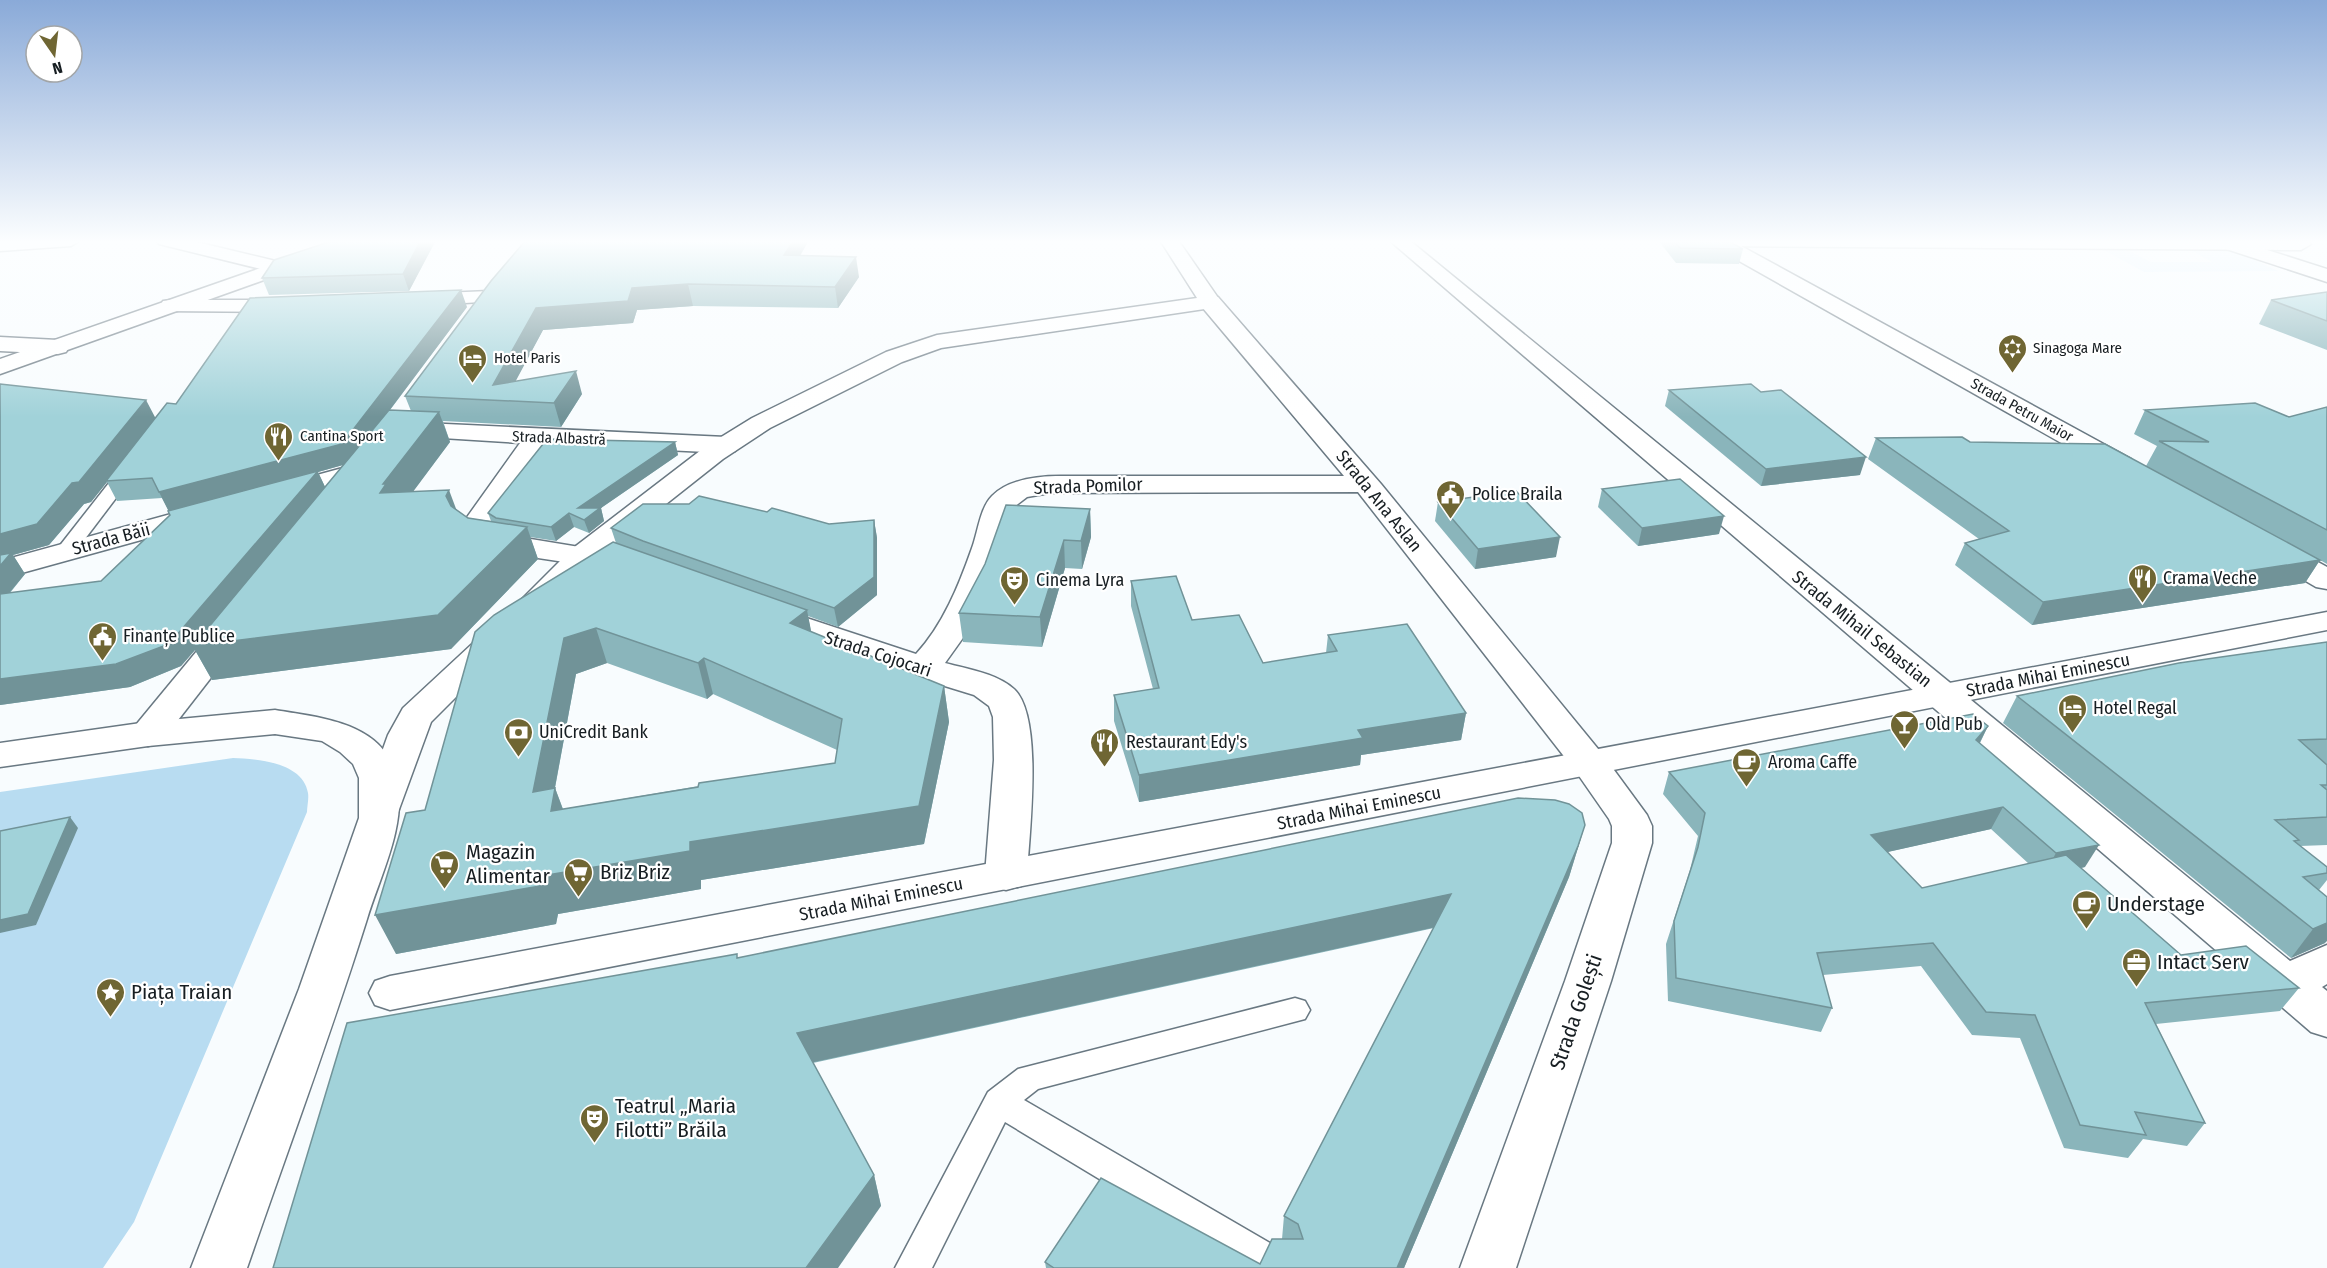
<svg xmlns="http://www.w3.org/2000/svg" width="2327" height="1268" font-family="'Fira Sans Condensed',sans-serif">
  <rect width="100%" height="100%" fill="#f8fcfe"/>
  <polygon fill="#e6f5fe" points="2102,249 2125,249 2151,262 2212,262 2191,250 2234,250 2278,271 2144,272"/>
  <path fill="#b8dcf1" d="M233 758C257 759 303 762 308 793 309 799 307 807 307 812L134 1222 103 1268H0V792Z"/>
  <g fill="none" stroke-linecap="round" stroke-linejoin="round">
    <defs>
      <g id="service">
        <polygon points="129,464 138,469 72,556 58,556 55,552 58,548 123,465"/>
        <polygon points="1295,998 1305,1001 1310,1010 1305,1019 1038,1089 1024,1100 1292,1256 1298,1268 1247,1268 1005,1122 932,1268 895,1268 988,1092 1018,1069"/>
      </g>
      <polygon id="pedestrian" points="2327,612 2327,630 390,1010 375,1005 369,993 375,981 390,976"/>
      <g id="minor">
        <polygon points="0,240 81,240 71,246 0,251"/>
        <polygon points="156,240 188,240 284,263 287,267 284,271 277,273 159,244"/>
        <polygon points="1389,240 1409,240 2290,961 2327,945 2327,984 2322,987 2327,991 2327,1037 2311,1032"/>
        <polygon points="1706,240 1730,240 2131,459 2135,465 2131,471 2121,473 2111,471 1709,244"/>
        <polygon points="489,291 496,293 500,297 496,301 419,306 411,305 408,300 411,295 419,294"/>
        <path d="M1210 296 1218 297 1381 484 1603 755 1647 815 1652 826V843L1611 981 1516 1268H1460L1565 981 1612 843V826L1609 819 1577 773 1358 492 1050 493 1027 497 1014 507 986 592 965 635 945 663C967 669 996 673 1014 689 1044 717 1029 834 1027 875L1021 886 1006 890 991 886 985 875 994 760 993 717 989 706 974 695 909 675 759 623 754 616 759 609 770 606 916 654C943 625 959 585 972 548 978 532 980 508 992 496 1009 479 1038 476 1061 476H1344L1202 307 1199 302 1202 297Z"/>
        <polygon points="171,300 289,300 297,301 300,306 297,311 289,312 163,311 160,306 163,301"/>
        <polygon points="0,337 58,340 66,342 69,347 66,352 58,354 0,351"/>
        <path d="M403 422 726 437 735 439 739 445 735 451 726 453 546 444 490 527 500 534 622 554 626 560 622 566 611 569 492 551C480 548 462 541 460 527L520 443 394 435 390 430 394 425Z"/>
        <polygon points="361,463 371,465 375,471 371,477 279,502 269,500 265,494 269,488"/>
        <polygon points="200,506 210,509 214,515 210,521 0,579 0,561"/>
        <polygon points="2274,541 2285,544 2327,567 2327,589 2316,587 2263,556 2259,550 2263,544"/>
        <polygon points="232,620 244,623 248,630 161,742 148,746 135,742 130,734 135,726 220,623"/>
      </g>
      <polygon id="tertiary" points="1712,240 2307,240 2311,244 2301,250 1722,246"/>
      <g id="secondary">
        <polygon points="1160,240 1178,240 1221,302 1218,307 941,348 902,362 770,428 723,459 594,561 549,606 538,609 527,606 522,599 572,549 705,447 752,418 886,352 937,335 1197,298"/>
        <polygon points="497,629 509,632 514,639 431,722 394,823 380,827 366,823 360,813 388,735 403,708 485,632"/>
      </g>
      <g id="primary">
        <polygon points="341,240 368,240 365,244 0,374 0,359"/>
        <polygon points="2208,240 2236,240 2327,269 2327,282 2211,244"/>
        <path d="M275 710C321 718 385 722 397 779 407 825 380 876 367 919 330 1037 287 1152 247 1268H191L299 989 359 818V778L353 764 340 752 322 741 275 734 148 746 0 767V743L148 722Z"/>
      </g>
    </defs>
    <use href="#service" stroke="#697882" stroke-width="3"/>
    <use href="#pedestrian" stroke="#697882" stroke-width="3"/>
    <use href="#minor" stroke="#697882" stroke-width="3"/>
    <use href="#tertiary" stroke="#697882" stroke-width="3"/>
    <use href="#secondary" stroke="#697882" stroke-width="3"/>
    <use href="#primary" stroke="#697882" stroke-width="3"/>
    <use href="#service" fill="#fff" fill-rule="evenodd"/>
    <use href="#pedestrian" fill="#fff" fill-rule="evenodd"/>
    <use href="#minor" fill="#fff" fill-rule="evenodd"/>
    <use href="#tertiary" fill="#fff" fill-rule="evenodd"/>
    <use href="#secondary" fill="#fff" fill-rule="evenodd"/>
    <use href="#primary" fill="#fff" fill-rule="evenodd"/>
  </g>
  <g fill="#8ab5bb" fill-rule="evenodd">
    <polygon points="335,240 436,240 409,291 269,295 262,278"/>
    <path d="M526 240H809L800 256 859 277 838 308 693 306 637 310 633 323 543 330 515 381 582 394 561 427 443 421 450 442 413 491 456 510 468 518 491 521 488 513 675 442 678 455 601 508 604 521 589 533 574 527 556 541 530 537 538 559 451 649 212 680 195 650 181 666 130 687 0 705V384L155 418 176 404 467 307 390 410 411 411 405 396ZM343 465 325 487 318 472ZM107 482 117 501 162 498 169 511 170 515 101 581 10 593 25 574 13 555 49 545 84 504 91 502Z"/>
    <polygon points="1658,240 1726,240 1743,249 1739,264 1676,263"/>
    <polygon points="2327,292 2327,350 2259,324 2271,300"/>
    <polygon points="1669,390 1860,475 1761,486 1665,406"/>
    <polygon points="2327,407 2327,564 2320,560 2305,583 2032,625 1955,565 1965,543 1979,539 1868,459 1876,438 1970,442 2146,466 2157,446 2134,434 2145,410 2289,417"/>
    <polygon points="1602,489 1719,534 1638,546 1598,507"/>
    <polygon points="1438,502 1556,557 1475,569 1435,521"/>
    <polygon points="1090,509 1091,537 1082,569 1065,568 1042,647 963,642 959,613"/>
    <path d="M767 512 829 524 874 520 877 538V595L838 627 808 616 811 632 944 686 949 722 924 844 701 880V889L558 914 556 924 396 954 425 810 616 543 611 528ZM607 663 707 699 713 694 837 750 835 763 563 809 555 788 576 674Z"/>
    <polygon points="1131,581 1192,620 1263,663 1326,653 1328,635 1466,713 1461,740 1361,755 1360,765 1139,802 1114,721 1114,695 1153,689 1131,606"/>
    <polygon points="2327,642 2327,845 2300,846 2327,867 2327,880 2319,890 2325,943 2291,958 2003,723 2017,696"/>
    <path d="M1988 726 1980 743 2085 867 2081 868 2181 955 2299 988 2280 1011 2156 1024 2205 1123 2187 1146 2143 1139 2128 1158 2064 1148 2020 1038 1972 1035 1921 966 1823 975 1832 1008 1821 1032 1668 1001 1666 944 1690 870 1698 836 1663 794 1669 772ZM1991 829 2029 864 1922 888 1887 852Z"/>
    <polygon points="1585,825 1569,877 1404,1268 1046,1268 1045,1262 1260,1264 1282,1239 1284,1216 1434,928 813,1063 874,1175 881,1206 273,1268 738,958"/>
  </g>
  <g fill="#719398">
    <polygon points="421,240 436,240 409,291 403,274"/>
    <polygon points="794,240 809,240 788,276 784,255"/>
    <polygon points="856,257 859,277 838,308 835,287"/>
    <polygon points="688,284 693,306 637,310 633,323 543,330 505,401 493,385 536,308 632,288"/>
    <polygon points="461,290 467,307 350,463 318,472 327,491 199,645 527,527 538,559 451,649 212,680 195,650 181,666 130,687 0,705 0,679 169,644 169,512 159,492"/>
    <polygon points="576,371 582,394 561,427 554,403"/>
    <polygon points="146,400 156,419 106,481 107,482 91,502 84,504 49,545 13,555 25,574 0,604 0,534"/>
    <polygon points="439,412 450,442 398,512 380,493 383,484"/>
    <polygon points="675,442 678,455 601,508 604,521 589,533 584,520 578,508"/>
    <polygon points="1866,457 1860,475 1761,486 1766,469"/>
    <polygon points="449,490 461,522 458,528 446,496"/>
    <polygon points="1090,509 1091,537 1082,569 1081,541"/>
    <polygon points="569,513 574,527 556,541 551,527"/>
    <polygon points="1724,516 1719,534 1638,546 1642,528"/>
    <polygon points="874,520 877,538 877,595 838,627 834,608"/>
    <polygon points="1560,537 1556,557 1475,569 1478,549"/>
    <polygon points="1064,540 1065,568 1042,647 1040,617"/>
    <polygon points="2320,560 2305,583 2032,625 2043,602"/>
    <polygon points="807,610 814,646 790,623"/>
    <polygon points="596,628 607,663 576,674 547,830 533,792 564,638"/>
    <polygon points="704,658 713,694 707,699 698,663"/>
    <polygon points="944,686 949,722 924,844 701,880 701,889 558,914 556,924 396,954 375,915 690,842 919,806"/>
    <polygon points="1466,713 1461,740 1361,755 1360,765 1139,802 1139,775 1358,730"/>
    <polygon points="1988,726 1977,748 1976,740"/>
    <polygon points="555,788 569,826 551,811"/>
    <polygon points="2003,807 1991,829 1861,858 1871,835"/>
    <polygon points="70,817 78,828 36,925 0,933 0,920"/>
    <polygon points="1585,825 1569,877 1404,1268 1397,1268"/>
    <polygon points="2099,845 2085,867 2043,876 2056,853"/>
    <polygon points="1451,894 1445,925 805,1064 797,1033"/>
    <polygon points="2327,923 2327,941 2325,943 2291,958 2313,929"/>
    <polygon points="874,1175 881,1206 838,1268 806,1268"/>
  </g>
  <g fill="#a1d2d9" stroke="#719398" stroke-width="1.5" fill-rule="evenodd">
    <polygon points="335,240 421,240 403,274 262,278 274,260"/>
    <polygon points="526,240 794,240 784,255 856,257 835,287 688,284 632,288 628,301 536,308 493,385 576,371 554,403 405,396 491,281"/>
    <polygon points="1673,240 1726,240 1743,249 1680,248"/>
    <polygon points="461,290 342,444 159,492 152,478 106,481 167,403 176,404 250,298"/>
    <polygon points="2327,292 2327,321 2271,300"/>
    <polygon points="0,384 146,400 79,482 72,483 37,524 0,534"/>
    <polygon points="1751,384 1761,392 1781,390 1866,457 1766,469 1669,390"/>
    <polygon points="2255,403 2289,417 2327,407 2327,530 2159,441 2209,442 2145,410"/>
    <polygon points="389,410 439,412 383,484 386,484 380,493 449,490 446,496 451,506 468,518 527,527 438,615 193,646"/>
    <polygon points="1962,437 1970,442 2105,444 2320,560 2043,602 1965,543 2009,531 1876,438"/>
    <polygon points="547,439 675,442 578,508 600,508 584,520 569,513 551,527 496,518 488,513"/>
    <polygon points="318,471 169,644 116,664 0,679 0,594 101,581 170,515 168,511"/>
    <polygon points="1680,479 1724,516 1642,528 1602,489"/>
    <polygon points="1516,491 1560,537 1478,549 1438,502"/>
    <polygon points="699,496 767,512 772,508 829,524 874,520 874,577 834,608 643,541 611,528 643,504 689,504"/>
    <polygon points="1006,505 1090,509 1081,541 1064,540 1040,617 959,613 985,564"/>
    <path d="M613 542 807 610 790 623 944 686 919 806 690 842V851L542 876 540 886 375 915 406 813 425 810 475 632 494 615ZM596 628 698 663 704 658 842 719 835 763 699 783 698 787 551 811 555 788 533 792 564 638Z"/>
    <polygon points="11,553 0,566 0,555"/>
    <polygon points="1176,576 1192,620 1239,615 1263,663 1337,651 1328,635 1407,624 1466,713 1358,730 1363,738 1139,775 1114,695 1159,688 1131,581"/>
    <polygon points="2327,642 2327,739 2299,740 2327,765 2327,785 2321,785 2327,790 2327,817 2275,820 2299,840 2294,841 2327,867 2327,873 2303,877 2327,897 2327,923 2313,929 2017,696 2179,663"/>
    <polygon points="1973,714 1988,726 1976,740 2099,845 2056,853 2003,807 1871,835 1922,888 2066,855 2181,955 2246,946 2299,988 2145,1003 2205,1123 2135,1112 2146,1135 2080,1125 2035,1015 1986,1012 1933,943 1817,953 1832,1008 1676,978 1674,921 1698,847 1705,813 1669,772"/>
    <polygon points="1518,798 1555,800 1569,804 1582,813 1585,825 1578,846 1397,1268 1054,1268 1045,1262 1101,1178 1260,1264 1272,1239 1303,1239 1298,1224 1284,1216 1451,894 797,1033 874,1175 806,1268 273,1268 347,1023 737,954 737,958"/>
    <polygon points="70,817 28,914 0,920 0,831"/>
  </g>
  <linearGradient id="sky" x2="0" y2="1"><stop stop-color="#8aaad8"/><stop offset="0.58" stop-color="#fcfeff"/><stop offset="1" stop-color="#fcfeff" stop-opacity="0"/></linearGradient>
  <rect width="2327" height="417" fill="url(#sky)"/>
  <defs>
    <symbol id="synagogue-pin" viewBox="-11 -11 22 30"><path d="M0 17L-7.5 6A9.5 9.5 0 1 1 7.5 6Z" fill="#6f6633" stroke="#fff"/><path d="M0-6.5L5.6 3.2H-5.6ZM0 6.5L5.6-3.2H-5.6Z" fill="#fff"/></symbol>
    <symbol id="hotel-pin" viewBox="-11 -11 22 30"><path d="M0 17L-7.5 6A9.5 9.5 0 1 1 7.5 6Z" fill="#6f6633" stroke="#fff"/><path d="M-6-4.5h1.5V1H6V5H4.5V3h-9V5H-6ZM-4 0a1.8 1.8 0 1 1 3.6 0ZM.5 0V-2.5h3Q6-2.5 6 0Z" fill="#fff"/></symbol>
    <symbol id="restaurant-pin" viewBox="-11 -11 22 30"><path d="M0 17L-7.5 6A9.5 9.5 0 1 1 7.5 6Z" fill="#6f6633" stroke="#fff"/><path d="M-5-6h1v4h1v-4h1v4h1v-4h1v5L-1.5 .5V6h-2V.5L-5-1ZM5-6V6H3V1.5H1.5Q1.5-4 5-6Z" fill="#fff"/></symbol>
    <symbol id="civic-pin" viewBox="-11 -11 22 30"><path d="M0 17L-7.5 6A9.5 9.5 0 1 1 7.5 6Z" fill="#6f6633" stroke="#fff"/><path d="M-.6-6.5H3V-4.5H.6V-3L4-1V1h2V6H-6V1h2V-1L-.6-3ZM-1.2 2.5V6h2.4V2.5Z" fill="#fff"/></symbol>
    <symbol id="theatre-pin" viewBox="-11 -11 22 30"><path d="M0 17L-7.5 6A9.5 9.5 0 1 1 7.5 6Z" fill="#6f6633" stroke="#fff"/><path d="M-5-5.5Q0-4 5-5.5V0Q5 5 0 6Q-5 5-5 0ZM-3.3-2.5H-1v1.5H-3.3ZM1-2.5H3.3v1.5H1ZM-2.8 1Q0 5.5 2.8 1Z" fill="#fff"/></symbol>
    <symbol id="bar-pin" viewBox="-11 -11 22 30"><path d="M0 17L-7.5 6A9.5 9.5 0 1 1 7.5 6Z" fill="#6f6633" stroke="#fff"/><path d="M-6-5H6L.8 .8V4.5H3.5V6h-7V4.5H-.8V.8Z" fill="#fff"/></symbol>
    <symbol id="bank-pin" viewBox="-11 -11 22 30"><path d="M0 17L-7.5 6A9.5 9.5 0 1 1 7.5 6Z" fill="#6f6633" stroke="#fff"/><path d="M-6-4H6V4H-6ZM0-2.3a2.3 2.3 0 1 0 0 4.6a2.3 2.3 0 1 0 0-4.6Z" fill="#fff"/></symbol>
    <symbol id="cafe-pin" viewBox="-11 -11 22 30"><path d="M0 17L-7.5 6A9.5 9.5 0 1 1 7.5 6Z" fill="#6f6633" stroke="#fff"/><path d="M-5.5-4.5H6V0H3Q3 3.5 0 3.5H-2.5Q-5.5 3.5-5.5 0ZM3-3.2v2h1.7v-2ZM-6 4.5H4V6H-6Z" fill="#fff"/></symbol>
    <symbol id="supermarket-pin" viewBox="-11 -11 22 30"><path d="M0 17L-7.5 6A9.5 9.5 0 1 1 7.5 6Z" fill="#6f6633" stroke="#fff"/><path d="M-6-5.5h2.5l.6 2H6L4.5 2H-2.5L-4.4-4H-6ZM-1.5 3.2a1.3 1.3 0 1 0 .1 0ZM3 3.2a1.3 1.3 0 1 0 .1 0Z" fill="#fff"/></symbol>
    <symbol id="office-pin" viewBox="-11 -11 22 30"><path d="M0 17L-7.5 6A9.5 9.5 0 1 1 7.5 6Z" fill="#6f6633" stroke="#fff"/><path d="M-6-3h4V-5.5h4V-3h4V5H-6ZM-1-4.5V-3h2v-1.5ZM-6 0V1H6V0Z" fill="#fff"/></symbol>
    <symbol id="sight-pin" viewBox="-11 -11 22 30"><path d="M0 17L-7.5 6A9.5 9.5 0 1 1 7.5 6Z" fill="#6f6633" stroke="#fff"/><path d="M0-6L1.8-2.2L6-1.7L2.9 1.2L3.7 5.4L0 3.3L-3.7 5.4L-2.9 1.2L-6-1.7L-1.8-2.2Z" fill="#fff"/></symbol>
  </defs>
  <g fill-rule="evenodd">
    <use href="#synagogue-pin" x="1996" y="332" width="33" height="45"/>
    <use href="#hotel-pin" x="456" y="342" width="33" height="45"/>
    <use href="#restaurant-pin" x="262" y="420" width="33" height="45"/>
    <use href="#civic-pin" x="1434" y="478" width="33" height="45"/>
    <use href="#restaurant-pin" x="2126" y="562" width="33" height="45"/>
    <use href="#theatre-pin" x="998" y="564" width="33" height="45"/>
    <use href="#civic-pin" x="86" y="620" width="33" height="45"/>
    <use href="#hotel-pin" x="2056" y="692" width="33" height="45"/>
    <use href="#bar-pin" x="1888" y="708" width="33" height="45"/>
    <use href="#bank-pin" x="502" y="716" width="33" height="45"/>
    <use href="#restaurant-pin" x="1088" y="726" width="33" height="45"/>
    <use href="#cafe-pin" x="1730" y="746" width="33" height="45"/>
    <use href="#supermarket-pin" x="428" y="848" width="33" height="45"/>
    <use href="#supermarket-pin" x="562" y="856" width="33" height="45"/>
    <use href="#cafe-pin" x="2070" y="888" width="33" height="45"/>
    <use href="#office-pin" x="2120" y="946" width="33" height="45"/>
    <use href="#sight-pin" x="94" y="976" width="33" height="45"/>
    <use href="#theatre-pin" x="578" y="1102" width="33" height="45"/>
  </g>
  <g text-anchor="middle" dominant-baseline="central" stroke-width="4.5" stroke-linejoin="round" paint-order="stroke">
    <g font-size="15" fill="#171e22" stroke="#fff" text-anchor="start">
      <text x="2033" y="348">Sinagoga Mare</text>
      <text x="494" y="358">Hotel Paris</text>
      <text x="300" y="436">Cantina Sport</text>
    </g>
    <g font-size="15" fill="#171e22" stroke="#fff">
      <text transform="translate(2022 410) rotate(29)">Strada Petru Maior</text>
      <text transform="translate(559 438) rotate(2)">Strada Albastră</text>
    </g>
    <g font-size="18" fill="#171e22" stroke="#fff">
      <text transform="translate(1088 486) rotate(-2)">Strada Pomilor</text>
      <text transform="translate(1379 501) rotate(51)">Strada Ana Aslan</text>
      <text transform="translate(111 539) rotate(-15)">Strada Băii</text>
      <text transform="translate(1862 629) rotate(39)">Strada Mihail Sebastian</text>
      <text transform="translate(878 654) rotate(18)">Strada Cojocari</text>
      <text transform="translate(2048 675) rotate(-11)">Strada Mihai Eminescu</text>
      <text transform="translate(1359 808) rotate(-11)">Strada Mihai Eminescu</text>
      <text transform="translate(881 899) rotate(-11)">Strada Mihai Eminescu</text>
    </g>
    <g font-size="18" fill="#171e22" stroke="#fff" text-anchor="start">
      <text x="1472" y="494">Police Braila</text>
      <text x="2163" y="578">Crama Veche</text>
      <text x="1036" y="580">Cinema Lyra</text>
      <text x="123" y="636">Finanțe Publice</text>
      <text x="2093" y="708">Hotel Regal</text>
      <text x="1925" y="724">Old Pub</text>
      <text x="539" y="732">UniCredit Bank</text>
      <text x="1126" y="742">Restaurant Edy's</text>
      <text x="1768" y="762">Aroma Caffe</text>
    </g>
    <g font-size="21" fill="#171e22" stroke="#fff" text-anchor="start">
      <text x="466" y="852">Magazin<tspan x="466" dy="24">Alimentar</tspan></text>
      <text x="600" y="872">Briz Briz</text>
      <text x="2107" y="904">Understage</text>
      <text x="2157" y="962">Intact Serv</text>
      <text x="131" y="992">Piața Traian</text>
      <text x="615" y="1106">Teatrul „Maria<tspan x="615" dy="24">Filotti” Brăila</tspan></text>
    </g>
    <g font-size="21" fill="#171e22" stroke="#fff">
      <text transform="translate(1576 1012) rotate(-71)">Strada Golești</text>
    </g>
  </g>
  <g transform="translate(54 54) rotate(166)"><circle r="28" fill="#ffffff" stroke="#a2a5a7" stroke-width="1.5"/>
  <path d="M0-4.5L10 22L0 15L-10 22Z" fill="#6f6633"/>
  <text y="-9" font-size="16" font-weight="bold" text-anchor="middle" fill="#171e22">N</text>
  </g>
</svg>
